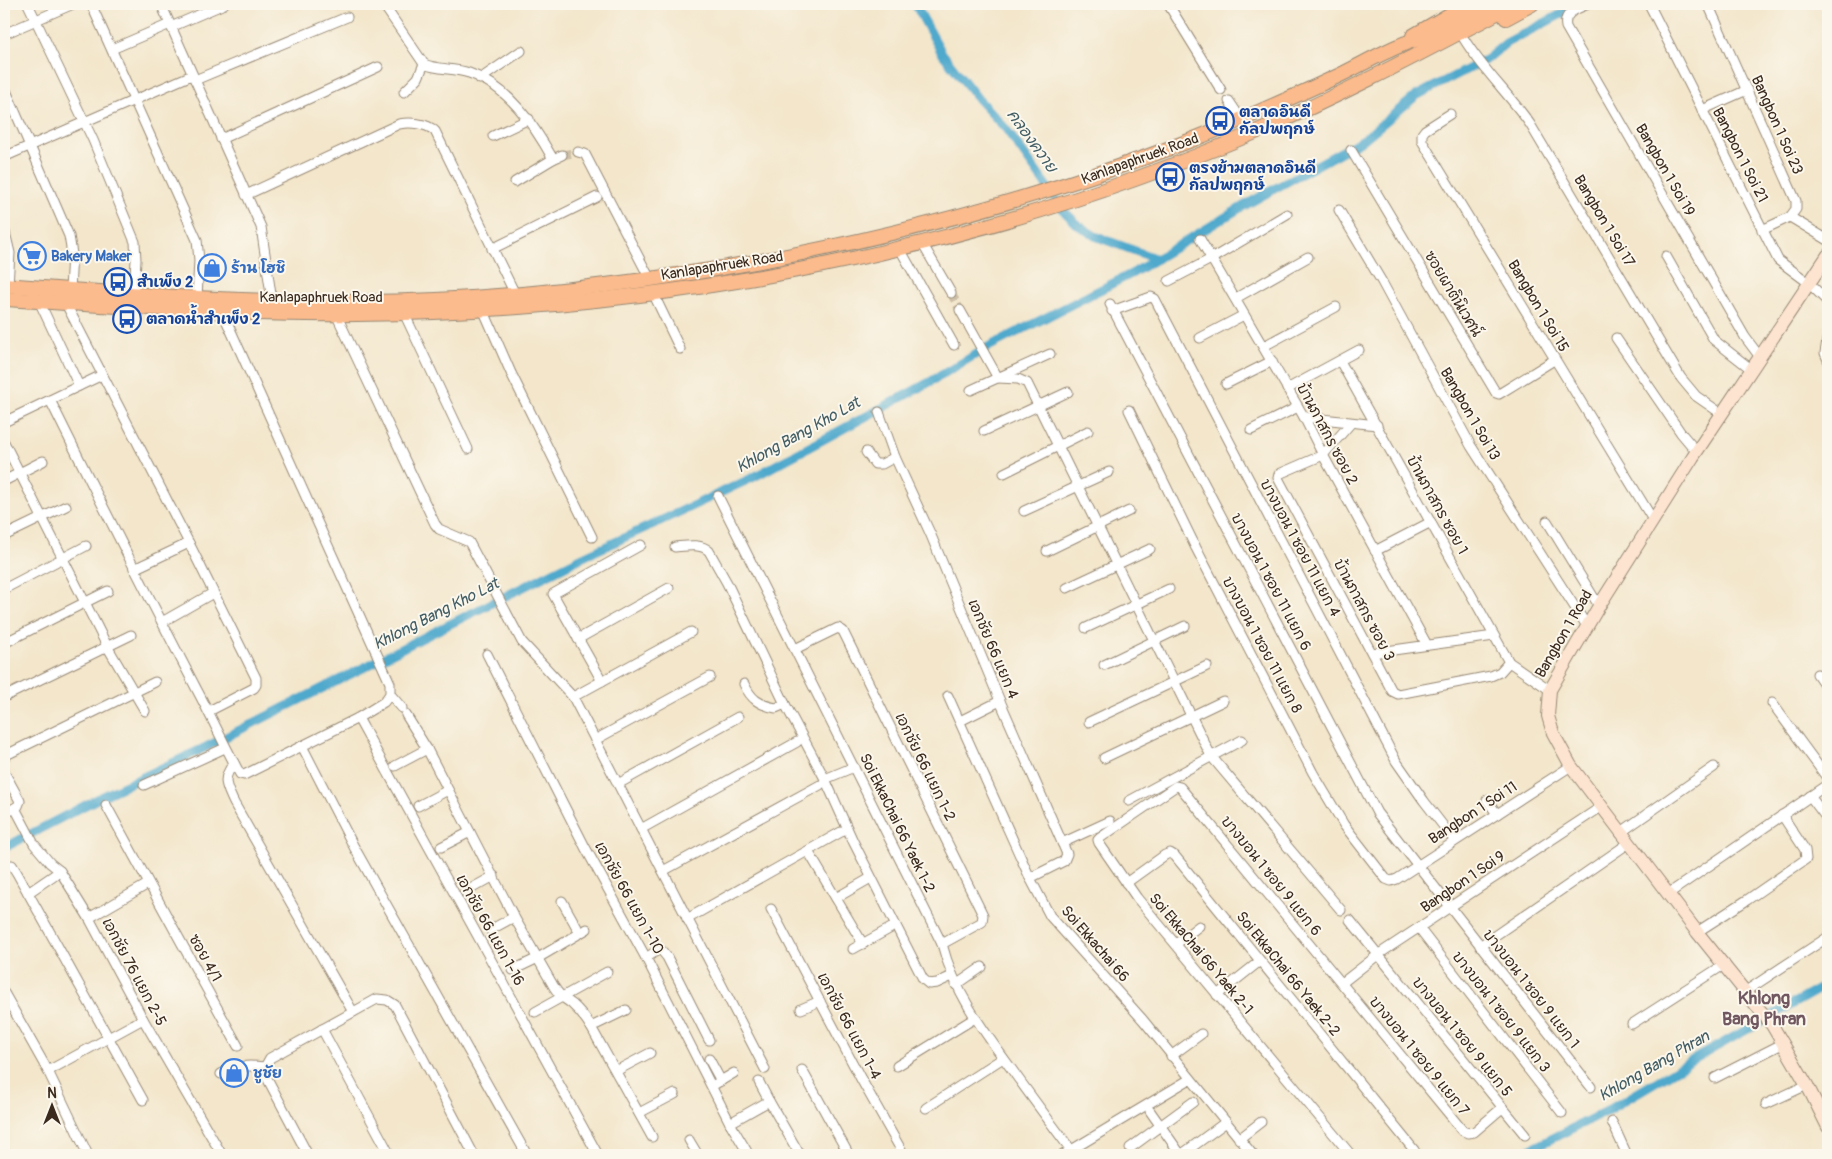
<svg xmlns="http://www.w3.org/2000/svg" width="1832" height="1159" font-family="Pangolin,'Playpen Sans Thai',sans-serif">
  <rect width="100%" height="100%" fill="#fbf7ec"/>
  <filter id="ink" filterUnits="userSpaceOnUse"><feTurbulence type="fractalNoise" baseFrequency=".02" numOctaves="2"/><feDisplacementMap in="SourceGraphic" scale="10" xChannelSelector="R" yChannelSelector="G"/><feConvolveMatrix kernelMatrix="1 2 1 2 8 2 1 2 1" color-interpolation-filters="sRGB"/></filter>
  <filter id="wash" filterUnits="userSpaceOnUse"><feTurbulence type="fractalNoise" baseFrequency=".0096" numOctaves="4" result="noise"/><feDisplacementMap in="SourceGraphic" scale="20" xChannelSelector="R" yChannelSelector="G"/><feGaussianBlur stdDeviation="1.12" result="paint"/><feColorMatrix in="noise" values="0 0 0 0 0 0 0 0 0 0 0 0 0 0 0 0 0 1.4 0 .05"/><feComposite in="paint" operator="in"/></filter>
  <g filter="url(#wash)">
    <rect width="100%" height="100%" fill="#f3e6cb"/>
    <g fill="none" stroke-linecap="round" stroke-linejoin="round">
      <g stroke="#4fa9cc" stroke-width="9">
        <polyline points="915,4 942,53 978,99 1006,129 1065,212 1078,225 1095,236 1157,259"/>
        <polyline points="4,848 101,797 206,747 583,557 752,478 928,383 990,346 1133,273 1242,207 1364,139 1416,96 1487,59 1506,43 1575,7"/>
        <polyline points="1519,1155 1605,1112 1691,1061 1828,984"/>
      </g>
    </g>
  </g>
  <g filter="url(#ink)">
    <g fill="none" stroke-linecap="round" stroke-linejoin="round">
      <g stroke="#cec0a8" stroke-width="9" stroke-dasharray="9 4.5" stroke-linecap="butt">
        <polyline points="562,155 578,152"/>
        <polyline points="951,293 960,310"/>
      </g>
      <defs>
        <g id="minor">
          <polyline points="28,4 93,140 135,242 136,260 134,294"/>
          <polyline points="91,4 197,240 199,260 197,298"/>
          <polyline points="161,4 261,227 272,301"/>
          <path d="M383 4 424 64C438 70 454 68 469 73 508 86 534 125 553 159L562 155"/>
          <polyline points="1168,4 1221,90"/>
          <path d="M1588 4C1577 9 1563 12 1566 27L1745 337 1760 357"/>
          <polyline points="1649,4 1778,260 1809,283 1828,302"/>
          <polyline points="1708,4 1796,201 1796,209 1790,217 1828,240"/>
          <polyline points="1825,4 1828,11"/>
          <polyline points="171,27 224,4"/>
          <polyline points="4,34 73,4"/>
          <path d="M1464 39C1483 70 1509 94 1530 124L1681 378 1696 396 1722 414"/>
          <polyline points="112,49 170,24"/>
          <polyline points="480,79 521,51"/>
          <polyline points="195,80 347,17"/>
          <polyline points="4,86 69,236 72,254 70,290"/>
          <polyline points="404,92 418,78 424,64"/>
          <polyline points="1229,101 1241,119"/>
          <polyline points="1702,110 1747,90"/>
          <polyline points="1450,114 1425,130 1422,134 1422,141 1653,520"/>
          <polyline points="493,136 529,119"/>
          <polyline points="221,139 378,67"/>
          <polyline points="1351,150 1496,393 1499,394 1554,360"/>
          <polyline points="578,152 585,154 650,279"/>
          <polyline points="4,157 192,75"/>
          <polyline points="515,182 553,159"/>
          <path d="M246 195 399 124C410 122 426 123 435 131L515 294"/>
          <polyline points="1339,210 1382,282 1471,446 1587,626"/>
          <polyline points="4,228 10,253 8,286"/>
          <polyline points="1762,230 1790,217"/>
          <polyline points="1200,239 1304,417 1323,455 1427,645"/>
          <polyline points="922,243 951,293"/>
          <polyline points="492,249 597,197"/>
          <polyline points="900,249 954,345"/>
          <polyline points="1666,256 1714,340 1751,369"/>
          <polyline points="1169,281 1211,259 1287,214"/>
          <polyline points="653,293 680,349"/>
          <polyline points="1236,298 1308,257"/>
          <polyline points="39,301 79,386"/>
          <polyline points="65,302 189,543 256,678 256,685 254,688 209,711"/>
          <polyline points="1110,304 1377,813 1591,1087"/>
          <polyline points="483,309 511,373 592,537"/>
          <polyline points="960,310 998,378 1018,379 1027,383 1211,756 1341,910"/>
          <polyline points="1112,311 1151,297 1155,299 1396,761 1424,801 1455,841"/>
          <polyline points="404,313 468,449"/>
          <polyline points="336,314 435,524 439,529 469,542 522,642 573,697 765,1069"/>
          <polyline points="1828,334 1825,353 1828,360"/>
          <polyline points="1200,338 1244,315"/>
          <polyline points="1616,338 1681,433 1697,452"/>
          <polyline points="1264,346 1336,307"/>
          <polyline points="1340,361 1509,662 1550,690"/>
          <polyline points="1226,384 1272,361"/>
          <polyline points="1287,389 1359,350"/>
          <polyline points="971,390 1050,354"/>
          <path d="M50 400C98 497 147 594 197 690 212 718 225 747 240 774L244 775 358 718 384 702 390 694V683L222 311"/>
          <polyline points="1129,410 1196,548 1313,773 1344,825 1386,879 1391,881 1397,879 1571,766"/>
          <polyline points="879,412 895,457 930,533 1000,701 1067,854 1064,861 1030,878"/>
          <polyline points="1304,417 1377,425"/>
          <polyline points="4,422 102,375"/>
          <polyline points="1351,423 1323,455 1279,474 1278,478 1392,691 1398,694 1491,676 1500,672 1509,662"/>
          <polyline points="1251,430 1298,407"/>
          <polyline points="984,431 1068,392"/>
          <polyline points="4,442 107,646 145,711"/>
          <polyline points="866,452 875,464 882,464 895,457"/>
          <polyline points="1004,473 1088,431"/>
          <polyline points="4,481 43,461"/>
          <path d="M718 496 942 944C954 991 982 1029 1010 1067 1030 1095 1050 1122 1071 1150"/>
          <polyline points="1024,511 1109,472"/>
          <polyline points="1547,521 1599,606"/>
          <polyline points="4,536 66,506"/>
          <path d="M675 547C686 546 701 543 709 551L727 583 785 704 825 779 853 841 923 979 929 984 937 983 952 976"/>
          <polyline points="1047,551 1129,511"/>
          <polyline points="1375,551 1431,522"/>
          <polyline points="134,569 189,543"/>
          <polyline points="1067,588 1150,549"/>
          <polyline points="4,589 86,546"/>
          <polyline points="162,622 213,593"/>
          <polyline points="1086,628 1169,589"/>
          <polyline points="578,639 669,588"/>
          <polyline points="4,643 108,591"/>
          <polyline points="795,649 838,628 843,631 983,915 982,922 942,944"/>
          <polyline points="1372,653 1494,636"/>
          <polyline points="487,654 585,847 646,958 730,1123 749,1155"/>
          <polyline points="1104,665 1185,626"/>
          <polyline points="1817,674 1828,690"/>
          <polyline points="602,681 553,594 641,545"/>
          <path d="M744 684C751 699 759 705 776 708L785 704"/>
          <polyline points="390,694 402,708"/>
          <polyline points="948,696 1030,878 1050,916 1143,1020 1253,1155"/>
          <polyline points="4,697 131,635"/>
          <polyline points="573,697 691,632"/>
          <polyline points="1772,703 1828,779"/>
          <path d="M406 715 427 749 514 917 554 987C561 998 563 997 572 1004 580 1011 586 1019 591 1027L652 1137"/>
          <polyline points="358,718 598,1155"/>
          <polyline points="960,721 1000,701"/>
          <polyline points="1089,722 1207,666"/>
          <polyline points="595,740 710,677"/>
          <polyline points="302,746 354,847 527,1155"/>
          <polyline points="4,756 155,682"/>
          <polyline points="1104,758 1223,701"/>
          <path d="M234 763C221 780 226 785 234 803L353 1012"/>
          <polyline points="395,766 427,749"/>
          <polyline points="4,772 20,801 18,806 4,814"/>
          <polyline points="825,779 854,767"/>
          <polyline points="618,784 738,717"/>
          <polyline points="144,785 225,748"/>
          <polyline points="1810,796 1828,820"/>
          <polyline points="1487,800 1497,814"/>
          <polyline points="1129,801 1242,740"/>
          <polyline points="106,805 238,1046"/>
          <polyline points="418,806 448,790"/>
          <polyline points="15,808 34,844 50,863 60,871 89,918 143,1019 222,1155"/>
          <polyline points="641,829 797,742"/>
          <polyline points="1620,833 1714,767"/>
          <polyline points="1062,843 1110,821"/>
          <polyline points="441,847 470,832"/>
          <polyline points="808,851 863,944"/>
          <polyline points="4,865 12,865 17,873 143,1100"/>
          <polyline points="663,871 820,785"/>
          <polyline points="1126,883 1165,855 1170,853 1175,856 1414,1150 1417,1155"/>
          <polyline points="465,892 494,876"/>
          <polyline points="28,893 60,871"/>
          <polyline points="1668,894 1828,784"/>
          <polyline points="836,898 869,879"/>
          <polyline points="562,901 580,933"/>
          <polyline points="771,909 861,1079 904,1155"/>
          <polyline points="89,918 148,884"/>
          <polyline points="687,919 841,832"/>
          <polyline points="1350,920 1525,1135"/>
          <polyline points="1419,928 1562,1113"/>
          <polyline points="490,930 514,917"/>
          <polyline points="1697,932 1747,900 1806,859 1805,850 1782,815"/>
          <polyline points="1176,944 1199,926"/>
          <polyline points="1480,946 1629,843"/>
          <polyline points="853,949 891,928"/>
          <polyline points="646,958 658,950 662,951 667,957 709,1040"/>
          <polyline points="513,970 538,958 587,929"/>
          <polyline points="1342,983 1379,954 1601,807"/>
          <polyline points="956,985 982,967"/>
          <polyline points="1746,991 1828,937"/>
          <polyline points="4,993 48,1071 88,1155"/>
          <polyline points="1217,995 1260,961"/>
          <polyline points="801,1009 820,1001"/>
          <polyline points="535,1012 607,972"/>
          <polyline points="1632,1024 1725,964"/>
          <polyline points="591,1027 626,1010"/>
          <polyline points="322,1029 390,1155"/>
          <polyline points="1171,1056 1201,1034"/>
          <polyline points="709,1059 721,1081"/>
          <polyline points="897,1066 975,1018"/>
          <polyline points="802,1070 849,1155"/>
          <polyline points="48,1071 143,1019"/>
          <polyline points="616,1071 650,1053"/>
          <path d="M221 1074C236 1065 248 1065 265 1067"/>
          <polyline points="1715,1078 1784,1043"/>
          <polyline points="759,1082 769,1101"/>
          <polyline points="712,1086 734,1073"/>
          <polyline points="1766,1104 1807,1085"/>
          <polyline points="926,1108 1003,1058"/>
          <polyline points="1150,1111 1181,1155"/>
          <polyline points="639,1113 675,1094"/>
          <polyline points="1612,1122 1627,1155"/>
          <polyline points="730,1123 769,1101 800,1155"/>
          <polyline points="1239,1139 1261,1122"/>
          <polyline points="689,1140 698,1155"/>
          <polyline points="1130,1148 1193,1102"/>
          <polyline points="4,1151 6,1155"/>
          <polyline points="308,1155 267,1078 265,1067 270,1058 377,999 387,1000 395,1005 474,1155"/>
          <polyline points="1063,1155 1190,1079"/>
          <polyline points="1181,1155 1226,1122"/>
          <polyline points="1351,1155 1137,898 1099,843 1098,840 1100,838 1176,786 1180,787 1463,1131 1468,1133 1474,1132 1502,1108"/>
        </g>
        <polyline id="secondary" points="1828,255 1693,457 1599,606 1550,690 1548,716 1553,733 1571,766 1697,932 1772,1025 1807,1085 1828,1127"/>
        <g id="primary">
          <polyline points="1506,18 1532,4"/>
          <polyline points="1413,36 1468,4"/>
          <path d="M4 285C122 294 240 303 359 302 454 302 550 293 644 280 830 254 1014 208 1189 141 1240 121 1289 99 1338 76 1359 66 1379 54 1401 45 1410 41 1420 39 1430 36 1451 29 1472 15 1492 4"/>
          <path d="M4 299C121 306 239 316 357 314 663 310 971 253 1253 133 1343 95 1428 49 1514 4"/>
        </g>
      </defs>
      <use href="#minor" stroke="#978874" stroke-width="11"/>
      <use href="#secondary" stroke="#978874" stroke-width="14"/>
      <use href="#primary" stroke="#978874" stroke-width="16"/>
      <use href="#minor" stroke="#fff" stroke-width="9"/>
      <use href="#secondary" stroke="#fde4d1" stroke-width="12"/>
      <use href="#primary" stroke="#fbbb8c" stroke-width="14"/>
    </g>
  </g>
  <defs>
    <symbol id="bus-ring" viewBox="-11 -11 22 22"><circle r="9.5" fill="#fbf7ec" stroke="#1a4fb4" stroke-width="1.5"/><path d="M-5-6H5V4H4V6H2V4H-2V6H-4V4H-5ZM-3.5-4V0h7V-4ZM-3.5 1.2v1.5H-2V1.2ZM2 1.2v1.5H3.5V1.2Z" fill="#1a4fb4"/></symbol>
    <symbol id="supermarket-ring" viewBox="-11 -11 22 22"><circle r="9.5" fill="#fbf7ec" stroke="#3f7fe0" stroke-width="1.5"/><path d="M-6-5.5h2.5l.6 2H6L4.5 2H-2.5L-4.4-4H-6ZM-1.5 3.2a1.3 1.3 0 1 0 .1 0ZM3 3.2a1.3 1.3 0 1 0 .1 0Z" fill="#3f7fe0"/></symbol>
    <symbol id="shop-ring" viewBox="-11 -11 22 22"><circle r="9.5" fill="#fbf7ec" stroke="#3f7fe0" stroke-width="1.5"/><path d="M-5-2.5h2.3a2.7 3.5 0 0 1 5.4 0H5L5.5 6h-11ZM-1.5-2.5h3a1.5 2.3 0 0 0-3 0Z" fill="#3f7fe0"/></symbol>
  </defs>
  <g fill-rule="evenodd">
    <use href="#bus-ring" x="1204" y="105" width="32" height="32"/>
    <use href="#bus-ring" x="1154" y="161" width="32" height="32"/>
    <use href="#supermarket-ring" x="16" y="240" width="32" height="32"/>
    <use href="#shop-ring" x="196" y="252" width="32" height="32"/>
    <use href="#bus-ring" x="102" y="266" width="32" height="32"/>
    <use href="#bus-ring" x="111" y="303" width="32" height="32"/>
    <use href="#shop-ring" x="218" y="1057" width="32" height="32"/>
  </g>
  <g text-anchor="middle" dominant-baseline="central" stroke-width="4" stroke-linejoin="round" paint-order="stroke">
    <g font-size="15" font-weight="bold" fill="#164399" stroke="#fbf7ec" text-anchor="start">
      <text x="1239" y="112">ตลาดอินดี<tspan x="1239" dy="17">กัลปพฤกษ์</tspan></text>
      <text x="1189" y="168">ตรงข้ามตลาดอินดี<tspan x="1189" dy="17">กัลปพฤกษ์</tspan></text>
      <text x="137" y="282">สำเพ็ง 2</text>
      <text x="146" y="319">ตลาดน้ำสำเพ็ง 2</text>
    </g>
    <g font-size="15" fill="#3b2a1e" stroke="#fbf7ec">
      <text transform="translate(1777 125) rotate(66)">Bangbon 1 Soi 23</text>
      <text transform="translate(1740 155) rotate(63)">Bangbon 1 Soi 21</text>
      <text transform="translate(1140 159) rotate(-20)">Kanlapaphruek Road</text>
      <text transform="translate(1665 170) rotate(60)">Bangbon 1 Soi 19</text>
      <text transform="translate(1604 221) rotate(59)">Bangbon 1 Soi 17</text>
      <text transform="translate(722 266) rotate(-9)">Kanlapaphruek Road</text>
      <text transform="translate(1453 294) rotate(59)">ซอยผาตินิเวศน์</text>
      <text x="321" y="297">Kanlapaphruek Road</text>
      <text transform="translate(1538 306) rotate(59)">Bangbon 1 Soi 15</text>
      <text transform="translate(1470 414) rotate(60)">Bangbon 1 Soi 13</text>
      <text transform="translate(1327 434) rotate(62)">บ้านภาสกร ซอย 2</text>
      <text transform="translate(1437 505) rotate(61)">บ้านภาสกร ซอย 1</text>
      <text transform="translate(1300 548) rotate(62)">บางบอน 1 ซอย 11 แยก 4</text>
      <text transform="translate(1271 582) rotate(62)">บางบอน 1 ซอย 11 แยก 6</text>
      <text transform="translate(1364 610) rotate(62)">บ้านภาสกร ซอย 3</text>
      <text transform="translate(1564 634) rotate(-60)">Bangbon 1 Road</text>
      <text transform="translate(1262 645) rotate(62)">บางบอน 1 ซอย 11 แยก 8</text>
      <text transform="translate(993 649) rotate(67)">เอกชัย 66 แยก 4</text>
      <text transform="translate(925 767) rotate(64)">เอกชัย 66 แยก 1-2</text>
      <text transform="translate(1473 813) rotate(-33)">Bangbon 1 Soi 11</text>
      <text transform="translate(897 823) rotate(64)">Soi EkkaChai 66 Yaek 1-2</text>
      <text transform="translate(1271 876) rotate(51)">บางบอน 1 ซอย 9 แยก 6</text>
      <text transform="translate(1463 882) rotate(-34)">Bangbon 1 Soi 9</text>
      <text transform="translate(629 898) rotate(61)">เอกชัย 66 แยก 1-10</text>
      <text transform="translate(490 930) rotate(61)">เอกชัย 66 แยก 1-16</text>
      <text transform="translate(1095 944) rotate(49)">Soi Ekkachai 66</text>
      <text transform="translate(1201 954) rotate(50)">Soi EkkaChai 66 Yaek 2-1</text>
      <text transform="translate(205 958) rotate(61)">ซอย 4/1</text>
      <text transform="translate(134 972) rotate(62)">เอกชัย 76 แยก 2-5</text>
      <text transform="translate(1288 974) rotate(51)">Soi EkkaChai 66 Yaek 2-2</text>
      <text transform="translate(1531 989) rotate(52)">บางบอน 1 ซอย 9 แยก 1</text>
      <text transform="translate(1501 1012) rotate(52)">บางบอน 1 ซอย 9 แยก 3</text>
      <text transform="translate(849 1026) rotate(62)">เอกชัย 66 แยก 1-4</text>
      <text transform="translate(1462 1037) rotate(51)">บางบอน 1 ซอย 9 แยก 5</text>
      <text transform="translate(1419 1056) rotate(51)">บางบอน 1 ซอย 9 แยก 7</text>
    </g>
    <g font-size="15" font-weight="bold" fill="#366cbe" stroke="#fbf7ec" text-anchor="start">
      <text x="51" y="256">Bakery Maker</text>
      <text x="231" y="268">ร้าน โฮชิ</text>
      <text x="253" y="1073">ชูชัย</text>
    </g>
    <g font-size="16" font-style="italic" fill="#435d64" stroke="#fbf7ec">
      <text transform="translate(1032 141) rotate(54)">คลองควาย</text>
      <text transform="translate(798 435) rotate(-29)">Khlong Bang Kho Lat</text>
      <text transform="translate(436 614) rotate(-27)">Khlong Bang Kho Lat</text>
      <text transform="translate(1654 1066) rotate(-30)">Khlong Bang Phran</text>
    </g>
    <g font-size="18" font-weight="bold" fill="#705760" stroke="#fbf7ec">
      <text x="1764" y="998">Khlong<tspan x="1764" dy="21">Bang Phran</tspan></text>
    </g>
  </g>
  <rect width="1832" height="1159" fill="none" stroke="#fbf7ec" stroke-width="20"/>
  <g transform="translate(52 1106)" stroke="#fbf7ec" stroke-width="4" paint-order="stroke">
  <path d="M0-4L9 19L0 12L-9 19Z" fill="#3b2a1e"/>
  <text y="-8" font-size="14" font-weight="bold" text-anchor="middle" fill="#3b2a1e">N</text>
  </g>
</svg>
